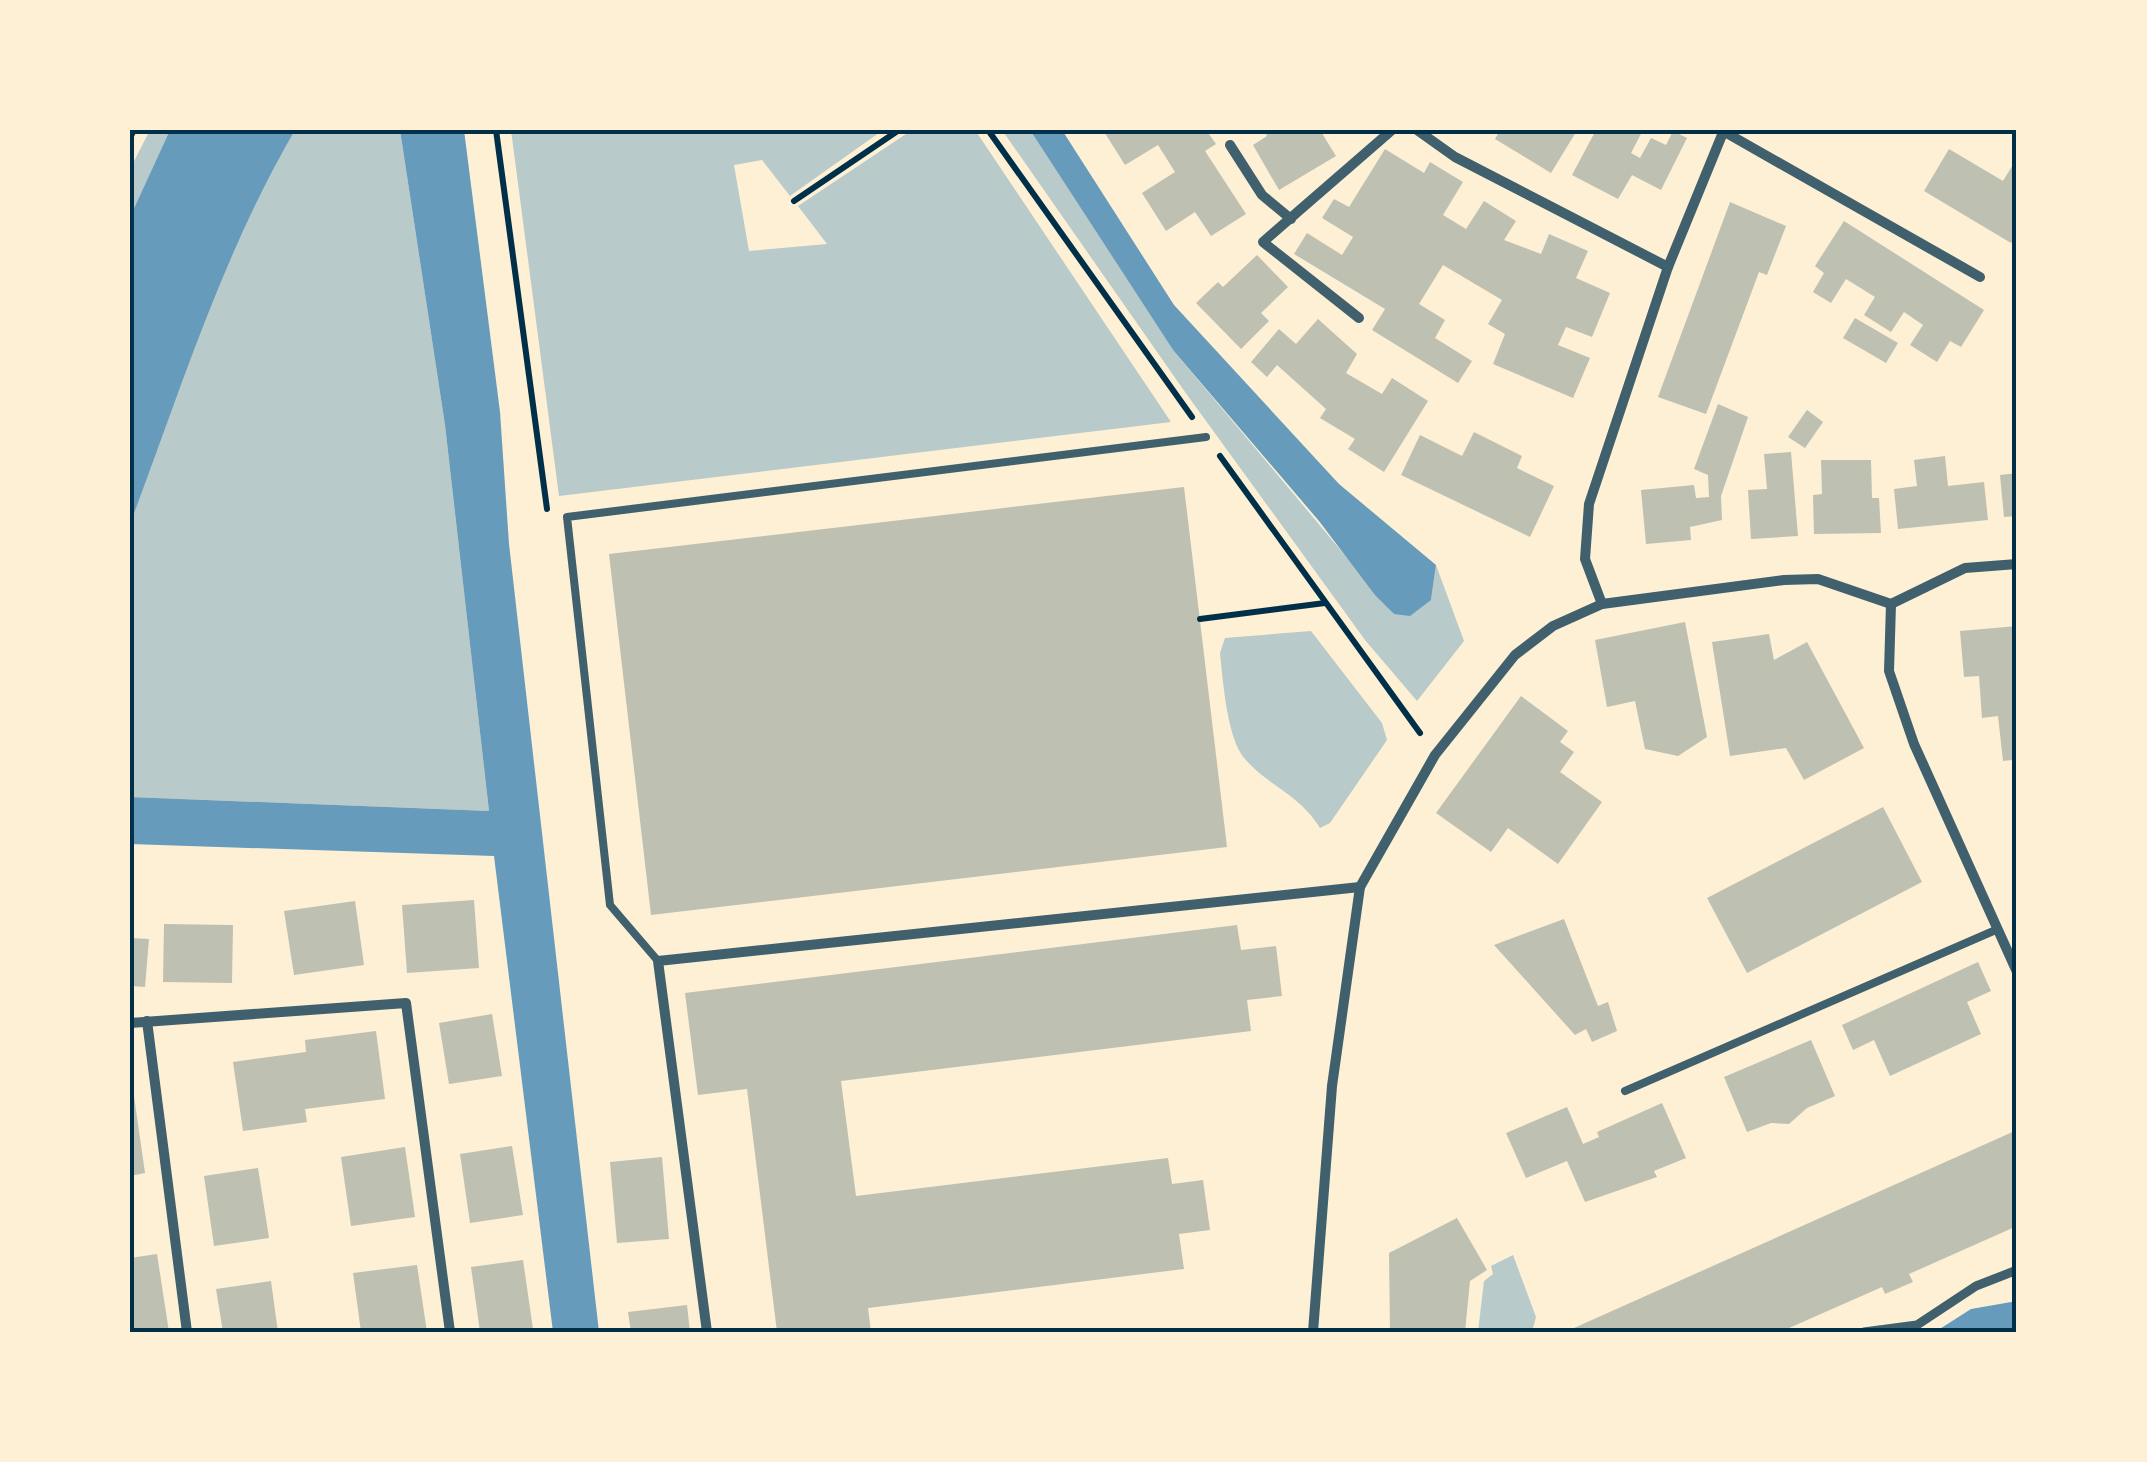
<svg xmlns="http://www.w3.org/2000/svg" width="2147" height="1462" font-family="'Exo 2',sans-serif">
  <rect width="100%" height="100%" fill="#fdf0d5"/>
  <g fill="#b9caca">
    <polygon points="150,130 170,130 130,217 130,169"/>
    <polygon points="295,130 400,130 445,425 489,811 130,797 130,524 208,305 252,203"/>
    <polygon points="511,130 883,130 790,196 762,160 734,165 749,251 827,244 798,206 912,130 975,130 1171,422 559,496"/>
    <polygon points="1002,130 1030,130 1173,350 1394,614 1431,600 1436,565 1464,641 1417,701 1365,640 1185,392"/>
    <path d="M1311 631 1382 723 1387 740 1330 823 1320 828C1299 794 1268 786 1245 759 1227 739 1223 681 1220 653L1225 638Z"/>
    <polygon points="1513,1255 1536,1317 1532,1332 1478,1332 1484,1281 1493,1274 1491,1266"/>
  </g>
  <g fill="#669bbc">
    <path d="M170 130H295C222 255 181 389 130 524V217Z"/>
    <polygon points="400,130 464,130 500,412 509,544 599,1332 553,1332 494,856 130,844 130,797 489,811 445,425"/>
    <polygon points="1030,130 1062,130 1174,305 1339,484 1436,565 1431,600 1410,616 1394,614 1375,595 1319,521 1173,350"/>
    <polygon points="2017,1301 2017,1332 1935,1332 1971,1309"/>
  </g>
  <g fill="#bec0b2">
    <polygon points="1103,130 1206,130 1216,144 1205,151 1246,214 1211,236 1195,212 1166,231 1142,193 1175,172 1158,145 1125,165"/>
    <polygon points="1264,130 1320,130 1336,156 1279,190 1253,145 1267,136"/>
    <polygon points="1500,130 1573,130 1576,132 1551,173 1495,139"/>
    <polygon points="1596,130 1643,130 1631,153 1640,158 1651,138 1666,145 1673,131 1687,138 1661,190 1632,175 1618,199 1572,175"/>
    <polygon points="1385,149 1424,173 1430,162 1463,182 1443,215 1466,229 1484,201 1516,221 1504,240 1541,254 1549,234 1588,251 1576,278 1610,293 1592,337 1566,327 1558,345 1590,358 1573,398 1493,364 1505,334 1488,324 1502,300 1443,265 1419,304 1445,320 1435,338 1472,361 1458,383 1372,330 1385,309 1294,254 1307,233 1342,255 1353,237 1322,218 1334,199 1349,207"/>
    <polygon points="1949,149 2003,181 2017,158 2017,233 2011,243 1924,191"/>
    <polygon points="1730,202 1786,226 1767,275 1759,272 1706,414 1658,397"/>
    <polygon points="1844,221 1984,310 1961,347 1950,341 1937,362 1910,345 1923,325 1904,312 1891,332 1864,315 1875,297 1846,279 1831,303 1813,292 1824,273 1815,266"/>
    <polygon points="1257,255 1288,287 1261,313 1269,321 1241,349 1196,303 1218,282 1223,287"/>
    <polygon points="1855,318 1898,343 1886,363 1843,338"/>
    <polygon points="1318,319 1357,354 1346,373 1382,394 1392,378 1428,401 1384,472 1348,449 1355,439 1320,418 1326,409 1277,365 1267,377 1251,362 1279,329 1296,344"/>
    <polygon points="1718,404 1748,417 1721,496 1722,520 1690,527 1691,540 1646,544 1641,490 1694,485 1696,498 1709,497 1708,475 1694,469"/>
    <polygon points="1807,410 1823,422 1805,448 1788,437"/>
    <polygon points="1474,432 1522,456 1517,468 1554,486 1530,537 1401,475 1420,435 1462,456"/>
    <polygon points="1791,452 1798,536 1751,539 1748,490 1767,489 1764,454"/>
    <polygon points="1945,456 1948,486 1984,482 1988,520 1898,529 1894,489 1917,486 1914,460"/>
    <polygon points="1821,460 1871,460 1872,498 1879,498 1881,533 1814,534 1813,495 1822,494"/>
    <polygon points="2017,473 2017,516 2004,517 2000,475"/>
    <polygon points="1184,487 1227,847 651,915 609,554"/>
    <polygon points="1685,622 1707,737 1678,756 1645,749 1635,701 1607,707 1595,640"/>
    <polygon points="2017,626 2017,782 2014,782 2012,760 2003,761 1998,716 1982,718 1979,676 1964,677 1960,631"/>
    <polygon points="1769,634 1774,660 1807,642 1864,748 1804,780 1786,748 1730,756 1712,642"/>
    <polygon points="1521,696 1568,731 1560,742 1574,752 1560,772 1602,802 1558,864 1508,828 1491,852 1436,813"/>
    <polygon points="1883,807 1922,882 1747,973 1707,898"/>
    <polygon points="474,900 479,968 407,973 402,905"/>
    <polygon points="355,901 364,965 294,975 284,911"/>
    <polygon points="1564,919 1598,1006 1608,1002 1617,1031 1592,1042 1586,1029 1575,1035 1494,945"/>
    <polygon points="164,924 233,925 232,983 163,982"/>
    <polygon points="1237,925 1241,950 1276,946 1282,996 1247,1000 1251,1031 841,1081 856,1196 1168,1158 1172,1184 1203,1180 1210,1230 1179,1234 1184,1269 868,1308 871,1332 777,1332 747,1089 698,1095 685,993"/>
    <polygon points="130,938 149,939 145,987 130,986"/>
    <polygon points="1978,962 1991,991 1967,1002 1981,1034 1890,1076 1874,1040 1853,1050 1842,1025"/>
    <polygon points="492,1014 502,1076 449,1084 439,1023"/>
    <polygon points="376,1031 385,1099 305,1109 307,1122 243,1131 233,1062 306,1052 305,1040"/>
    <polygon points="1811,1040 1835,1096 1807,1108 1789,1124 1771,1123 1747,1132 1724,1077"/>
    <polygon points="134,1096 145,1173 130,1176 130,1097"/>
    <polygon points="1662,1103 1686,1158 1654,1171 1657,1177 1585,1202 1567,1161 1526,1178 1506,1133 1567,1107 1583,1144 1599,1137 1597,1132"/>
    <polygon points="2017,1130 2017,1226 1909,1274 1913,1282 1885,1294 1882,1287 1780,1332 1565,1332"/>
    <polygon points="512,1146 523,1215 470,1223 460,1154"/>
    <polygon points="405,1147 415,1217 351,1226 341,1157"/>
    <polygon points="662,1157 669,1239 617,1243 610,1162"/>
    <polygon points="258,1168 269,1238 214,1246 204,1176"/>
    <polygon points="1457,1218 1487,1270 1470,1281 1465,1332 1390,1332 1389,1253"/>
    <polygon points="157,1254 169,1332 130,1332 130,1258"/>
    <polygon points="523,1260 533,1329 480,1332 471,1267"/>
    <polygon points="417,1265 427,1332 361,1332 353,1273"/>
    <polygon points="271,1281 278,1332 223,1332 216,1289"/>
    <polygon points="687,1305 690,1332 631,1332 628,1312"/>
  </g>
  <g fill="none" stroke-linecap="round" stroke-linejoin="round">
    <g stroke="#003049" stroke-width="6">
      <polyline points="496,130 547,509"/>
      <polyline points="988,130 1192,417"/>
      <polyline points="130,138 134,130"/>
      <polyline points="794,201 899,130"/>
      <polyline points="1220,456 1420,733"/>
      <polyline points="1200,619 1325,603"/>
    </g>
    <g stroke="#3f606c" stroke-width="8">
      <polyline points="658,961 610,905 567,517 1206,437"/>
      <polyline points="1625,1091 1998,929"/>
    </g>
    <polyline stroke="#3f606c" stroke-width="9" points="1864,1332 1917,1325 1976,1286 2017,1270"/>
    <g stroke="#3f606c" stroke-width="10">
      <polyline points="1417,130 1455,157 1668,267"/>
      <polyline points="1723,131 1980,277"/>
      <polyline points="1230,145 1262,195 1291,219"/>
      <polyline points="1359,318 1263,242 1392,130"/>
      <polyline points="1602,604 1585,559 1589,504 1668,267 1724,130"/>
      <polyline points="1891,604 1889,671 1914,744 2017,972"/>
      <polyline points="147,1021 187,1332"/>
      <polyline points="130,1023 406,1003 450,1332"/>
      <polyline points="707,1332 658,961 1360,887"/>
      <polyline points="1313,1332 1332,1086 1360,887 1435,755 1515,655 1553,626 1602,604 1784,580 1818,579 1891,604 1965,568 2017,564"/>
    </g>
  </g>
  <rect width="2147" height="1462" fill="none" stroke="#fdf0d5" stroke-width="265"/>
  <rect x="132" y="132" width="1882" height="1198" fill="none" stroke="#003049" stroke-width="4"/>
</svg>
